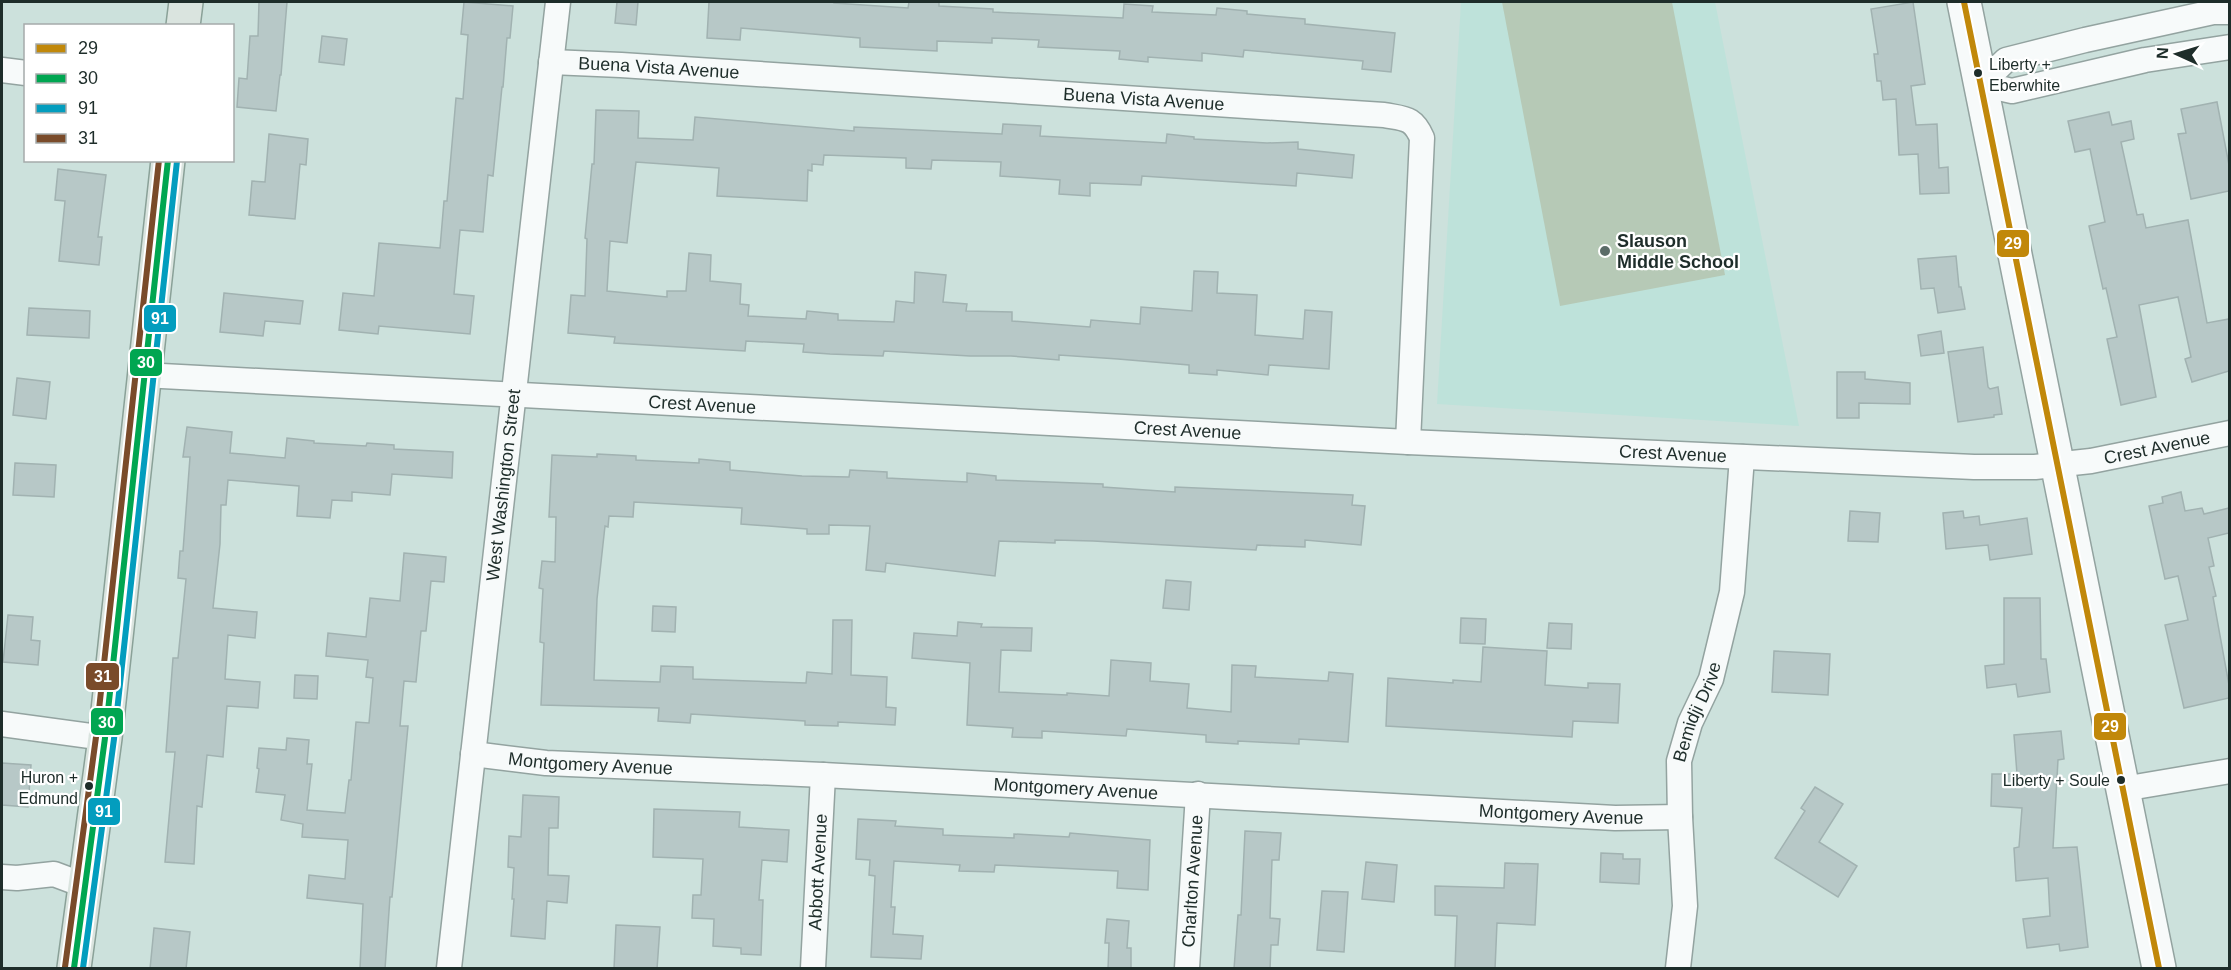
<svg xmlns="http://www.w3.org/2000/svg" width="2231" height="970" font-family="Helvetica,sans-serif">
  <rect width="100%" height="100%" fill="#cce1dc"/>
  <polygon fill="#bee2da" points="1461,2 1715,2 1799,426 1437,404"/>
  <polygon fill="#b6c9b6" points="1502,2 1672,2 1725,275 1560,306"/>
  <g fill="#b7c8c7" stroke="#a1b2b1" stroke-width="1.5">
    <polygon points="259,2 287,2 281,75 280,75 276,111 237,107 239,78 247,79 250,36 258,36"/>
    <polygon points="464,2 513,6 510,38 507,38 503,87 502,87 493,176 488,175 483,232 460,230 454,294 474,296 470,334 379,326 378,334 339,330 343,293 374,296 379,243 440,248 444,201 447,201 456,98 463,99 468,35 461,34"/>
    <polygon points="617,2 638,2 636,25 615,23"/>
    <polygon points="709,2 834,2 834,3 908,8 909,2 939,2 939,6 993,9 993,12 1123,18 1124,4 1153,6 1152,12 1216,15 1217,8 1247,11 1247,14 1305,19 1305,24 1395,33 1391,72 1362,69 1363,61 1244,50 1243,57 1202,53 1202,61 1148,57 1148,62 1119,59 1120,51 1038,47 1039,40 992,38 992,43 937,41 937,51 860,47 860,38 741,28 740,40 707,38"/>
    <polygon points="1913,2 1925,84 1911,86 1916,125 1937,124 1939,168 1948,167 1949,193 1920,194 1918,154 1899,155 1896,99 1883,100 1881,81 1877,81 1874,54 1878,54 1871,9"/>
    <polygon points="322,36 347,39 344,65 319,62"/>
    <polygon points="2217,102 2229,165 2229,191 2191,199 2178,134 2186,133 2181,109"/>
    <polygon points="596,110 639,111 638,138 693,140 695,117 854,131 854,127 1002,134 1003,124 1041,126 1040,136 1166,143 1167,134 1194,137 1194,139 1267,143 1298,142 1298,149 1354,155 1352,178 1297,173 1296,186 1142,176 1141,185 1090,183 1090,196 1059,194 1060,180 1000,176 1001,162 932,160 931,169 906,168 906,158 824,155 823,165 812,164 812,171 808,170 807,201 717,196 719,168 636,162 627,243 610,241 607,291 667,297 667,291 686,291 689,253 711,255 710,281 741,284 740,304 749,305 748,316 806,319 807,311 838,314 838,320 894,322 896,301 914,303 915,272 946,275 943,302 967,304 966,311 1012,312 1012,321 1090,327 1091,320 1140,324 1141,307 1192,311 1194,271 1218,272 1217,293 1257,295 1255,335 1303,339 1305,310 1332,312 1329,369 1269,365 1268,375 1217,370 1217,375 1189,373 1189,365 1118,359 1059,355 1059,360 1011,356 970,356 884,351 883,356 830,354 803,352 804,344 746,341 745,351 614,343 615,337 568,333 571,295 585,296 587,239 585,238 592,164 594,164"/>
    <polygon points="2109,112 2112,125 2131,121 2134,139 2121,142 2137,215 2143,214 2146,228 2188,220 2207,323 2229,319 2229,371 2192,382 2185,359 2191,357 2178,297 2139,305 2156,397 2121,405 2107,339 2117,337 2106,288 2103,289 2089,226 2105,222 2090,149 2075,152 2068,121"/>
    <polygon points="269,134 308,139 306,165 300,164 295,219 249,215 252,181 265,182"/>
    <polygon points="58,169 106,175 98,237 102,237 99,265 59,261 65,201 55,200"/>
    <polygon points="1956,256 1959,287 1961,287 1965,309 1938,313 1934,288 1921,289 1918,259"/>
    <polygon points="224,293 303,301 300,324 265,321 263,336 220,332"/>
    <polygon points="29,308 90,311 89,338 27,335"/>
    <polygon points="1941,331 1944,353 1921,356 1918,335"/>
    <polygon points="1983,347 1988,387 1990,389 1998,387 2002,414 1994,415 1994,417 1958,422 1948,352"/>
    <polygon points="1837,372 1865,372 1865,379 1910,383 1910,404 1859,403 1859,418 1837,418"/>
    <polygon points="17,378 50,382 46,419 13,415"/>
    <polygon points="187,427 232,432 230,453 285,458 287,438 314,441 314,443 366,446 367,443 394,445 394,449 453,452 452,478 392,474 390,495 352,492 352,501 332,500 330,518 297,516 299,486 228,480 226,505 221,505 220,544 213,608 257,612 255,638 228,635 225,679 260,682 258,708 227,706 223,757 207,755 202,807 197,806 194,864 165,862 175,752 166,752 173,658 178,658 186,579 178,578 180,551 183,551 190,457 183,457"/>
    <polygon points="597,454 636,456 636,460 699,463 699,459 730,462 730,470 802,476 849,477 850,470 887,472 887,478 967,482 967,473 996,476 996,480 1103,484 1103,487 1175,492 1175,487 1353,495 1352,505 1365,506 1361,545 1305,540 1305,547 1257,545 1256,550 1093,541 1055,540 1055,543 999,541 995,576 886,563 885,572 866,570 870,526 829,525 829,534 807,534 807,529 741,524 742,508 634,502 633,517 609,516 608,527 605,526 597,599 594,680 660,682 661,666 693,667 693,679 806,683 807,672 832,674 833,620 852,620 851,675 887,677 886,707 896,708 895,725 838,722 838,726 805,725 805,721 691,714 690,723 658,721 659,708 541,705 544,643 540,642 543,589 539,588 542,561 555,562 556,517 549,517 552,455 597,457"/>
    <polygon points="15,463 56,465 54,497 13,495"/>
    <polygon points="2181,492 2185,511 2202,508 2204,514 2229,508 2229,533 2208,538 2214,566 2209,567 2216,596 2213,597 2229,685 2229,698 2184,708 2165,625 2188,620 2178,576 2165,579 2149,506 2163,503 2162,497"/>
    <polygon points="1850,511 1880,513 1878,542 1848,541"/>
    <polygon points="1963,511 1964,518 1979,516 1980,525 2027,518 2032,554 1990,560 1988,545 1946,549 1943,513"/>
    <polygon points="404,553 446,557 444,582 431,581 426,631 421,631 416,682 404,681 400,726 408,726 392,897 390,897 385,969 360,969 363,904 307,898 309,875 345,879 348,840 302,837 303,824 281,820 285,795 256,792 259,769 257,768 259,748 286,750 287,738 309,740 307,764 312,764 307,810 345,813 349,780 351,780 356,722 369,723 373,678 366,677 368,660 326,656 328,633 366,637 370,598 400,601"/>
    <polygon points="1166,580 1191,582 1189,610 1163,608"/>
    <polygon points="2004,598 2040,598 2041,659 2046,659 2050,692 2018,697 2016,684 1987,688 1985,666 2004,664"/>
    <polygon points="653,606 676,607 675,632 652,631"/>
    <polygon points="8,615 33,617 31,640 40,641 38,665 3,662"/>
    <polygon points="1461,618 1486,619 1485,644 1460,643"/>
    <polygon points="958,622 982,624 981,627 1032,628 1031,651 1001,650 999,692 1067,695 1067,693 1109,696 1111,660 1151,663 1150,681 1189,684 1187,708 1231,712 1232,665 1256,666 1255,677 1328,681 1329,672 1353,674 1348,742 1299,739 1299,744 1238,741 1238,744 1206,742 1206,735 1127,729 1126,736 1042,731 1042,738 1012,737 1013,728 967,725 970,663 912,658 914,633 957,636"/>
    <polygon points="1549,623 1572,624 1571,649 1547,648"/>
    <polygon points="1483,647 1547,651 1545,685 1588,688 1588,683 1620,684 1618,723 1573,721 1572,737 1386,726 1388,678 1453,683 1453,680 1481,682"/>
    <polygon points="1774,651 1830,654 1828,695 1772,692"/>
    <polygon points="295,675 318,676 317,699 294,698"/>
    <polygon points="2061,731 2064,759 2058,760 2053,848 2077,847 2088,947 2060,951 2059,944 2027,948 2023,919 2050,916 2048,878 2016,881 2014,848 2019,847 2022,808 1991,806 1992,774 2017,774 2014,735"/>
    <polygon points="2,763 31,765 28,807 2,805"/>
    <polygon points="1815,787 1843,804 1819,842 1857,866 1838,897 1775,858 1805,811 1801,808"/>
    <polygon points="523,795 559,797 558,828 549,828 548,875 569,876 567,903 547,901 545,939 511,936 514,899 512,899 514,868 508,867 509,836 521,837"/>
    <polygon points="654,809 740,812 739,827 789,830 787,862 762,860 759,900 763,900 761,955 741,954 741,948 713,946 714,919 692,918 693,895 701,895 703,859 653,857"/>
    <polygon points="858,819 896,821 895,826 943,829 943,835 1014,838 1014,834 1069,837 1070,833 1150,840 1148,890 1117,888 1118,871 995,865 994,872 959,871 960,865 894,861 891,907 895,907 893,934 923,936 921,959 871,957 875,876 869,875 870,860 856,859"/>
    <polygon points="1245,831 1281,833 1279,860 1272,860 1270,918 1280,919 1278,945 1271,945 1270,969 1234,969 1238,915 1241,915"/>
    <polygon points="1601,853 1623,854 1623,859 1640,859 1639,884 1600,882"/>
    <polygon points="1366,862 1397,865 1394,902 1362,899"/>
    <polygon points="1505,863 1538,864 1535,925 1497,923 1495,969 1455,969 1457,916 1435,915 1435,886 1504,888"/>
    <polygon points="1322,891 1348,892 1344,952 1317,950"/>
    <polygon points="1107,919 1129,921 1127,948 1131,948 1131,969 1108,969 1109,943 1105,943"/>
    <polygon points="616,925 660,927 657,969 614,969"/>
    <polygon points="154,928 190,932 186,969 150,969"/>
  </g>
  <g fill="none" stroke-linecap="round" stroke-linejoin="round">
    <defs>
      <g id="minor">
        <path id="s1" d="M551 62 621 65 1384 115C1405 119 1413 117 1422 138L1408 442"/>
        <polyline points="2,70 26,73"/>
        <polyline points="1981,84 2006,60 2085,40 2213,12 2230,12"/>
        <polyline points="1981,84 2012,91 2145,60 2230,47"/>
        <path id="s2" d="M143 375 1408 442 1974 467H2035L2091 461 2230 433"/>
        <polyline points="2,724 105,738"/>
        <path id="s3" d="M473 754 546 763 823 775 1615 818 1680 817"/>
        <polyline points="2123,789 2230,771"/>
        <polyline points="2,877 17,878 54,874 86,886"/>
        <path id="s4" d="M449 968 558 2"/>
        <path id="s5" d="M813 968 823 775"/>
        <path id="s6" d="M1187 968 1198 794"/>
        <path id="s7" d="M1678 968 1685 906 1680 817 1679 761 1690 723 1711 679 1732 592 1742 457"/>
      </g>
      <polyline id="secondary" points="1964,2 2159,968"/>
      <g id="primary">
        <polyline points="183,26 186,2"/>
        <polyline points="74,968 105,738 168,160"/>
      </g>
    </defs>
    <use href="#minor" stroke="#93a3a0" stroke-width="27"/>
    <use href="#secondary" stroke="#93a3a0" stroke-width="36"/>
    <use href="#primary" stroke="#8aa198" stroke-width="36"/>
    <use href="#minor" stroke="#f7fafa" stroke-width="24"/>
    <use href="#secondary" stroke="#f7fafa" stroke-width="33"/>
    <use href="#primary" stroke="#dae4df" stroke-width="33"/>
    <defs>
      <polyline id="bus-1" points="1964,2 2159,968"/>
      <polyline id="bus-2" points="74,968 105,738 168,160"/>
      <polyline id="bus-3" points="83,968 114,739 177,161"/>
      <polyline id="bus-4" points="65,967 96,737 159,160"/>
    </defs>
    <use href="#bus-1" stroke="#fff" stroke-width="10"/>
    <use href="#bus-2" stroke="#fff" stroke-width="10"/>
    <use href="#bus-3" stroke="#fff" stroke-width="10"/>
    <use href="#bus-4" stroke="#fff" stroke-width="10"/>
    <use href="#bus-1" stroke="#c1880a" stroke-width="6"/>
    <use href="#bus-2" stroke="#00a651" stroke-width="6"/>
    <use href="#bus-3" stroke="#039dbe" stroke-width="6"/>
    <use href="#bus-4" stroke="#7a4b2a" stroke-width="6"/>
  </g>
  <g fill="#1e2d2a" stroke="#fff" stroke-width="2">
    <circle cx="1978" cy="73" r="5"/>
    <circle cx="2121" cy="780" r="5"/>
    <circle cx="89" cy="786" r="5"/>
  </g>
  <circle fill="#5b6c68" stroke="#fff" stroke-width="2" cx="1605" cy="251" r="6"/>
  <g text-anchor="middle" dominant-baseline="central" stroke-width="4.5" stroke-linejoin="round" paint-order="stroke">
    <g font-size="16" fill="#1e2d2a" stroke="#fff" text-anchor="end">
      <text x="1989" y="64" text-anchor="start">Liberty +<tspan x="1989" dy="21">Eberwhite</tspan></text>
      <text x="78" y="777">Huron +<tspan x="78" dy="21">Edmund</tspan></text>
      <text x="2110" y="780">Liberty + Soule</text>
    </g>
    <g font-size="18" fill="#1e2d2a" stroke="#fff">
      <text stroke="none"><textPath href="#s1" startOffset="108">Buena Vista Avenue</textPath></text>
      <text stroke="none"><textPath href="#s1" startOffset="594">Buena Vista Avenue</textPath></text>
      <text stroke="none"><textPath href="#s2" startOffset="560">Crest Avenue</textPath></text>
      <text stroke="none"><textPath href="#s2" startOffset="1046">Crest Avenue</textPath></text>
      <text stroke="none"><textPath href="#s2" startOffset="2018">Crest Avenue</textPath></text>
      <text stroke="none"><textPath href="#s2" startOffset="1532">Crest Avenue</textPath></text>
      <text stroke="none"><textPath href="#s4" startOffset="486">West Washington Street</textPath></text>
      <text stroke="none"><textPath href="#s7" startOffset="260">Bemidji Drive</textPath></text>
      <text stroke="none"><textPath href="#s3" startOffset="118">Montgomery Avenue</textPath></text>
      <text stroke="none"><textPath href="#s3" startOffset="604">Montgomery Avenue</textPath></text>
      <text stroke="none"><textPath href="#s3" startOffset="1090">Montgomery Avenue</textPath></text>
      <text stroke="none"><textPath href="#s5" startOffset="96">Abbott Avenue</textPath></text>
      <text stroke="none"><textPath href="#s6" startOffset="87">Charlton Avenue</textPath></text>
    </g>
    <g font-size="18" font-weight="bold" fill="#1e2d2a" stroke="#fff" text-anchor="start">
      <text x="1617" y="241">Slauson<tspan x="1617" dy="21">Middle School</tspan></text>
    </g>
  </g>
  <g stroke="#fff" stroke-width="2">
    <rect x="1996" y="229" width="34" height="29" rx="6" fill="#c1880a"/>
    <rect x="143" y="304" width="34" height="29" rx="6" fill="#039dbe"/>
    <rect x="129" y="348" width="34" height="29" rx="6" fill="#00a651"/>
    <rect x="85" y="662" width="35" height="29" rx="6" fill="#7a4b2a"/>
    <rect x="90" y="707" width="34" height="29" rx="6" fill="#00a651"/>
    <rect x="2093" y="712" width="34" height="29" rx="6" fill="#c1880a"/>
    <rect x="87" y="797" width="34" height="29" rx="6" fill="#039dbe"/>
  </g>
  <g font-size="16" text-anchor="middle" font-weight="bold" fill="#fff">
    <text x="2013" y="249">29</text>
    <text x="160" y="324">91</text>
    <text x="146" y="368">30</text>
    <text x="103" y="682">31</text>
    <text x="107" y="728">30</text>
    <text x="2110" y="732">29</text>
    <text x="104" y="817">91</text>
  </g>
  <rect width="2231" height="970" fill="none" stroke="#1e2d2a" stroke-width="6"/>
  <rect x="24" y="24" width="210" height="138" fill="#ffffff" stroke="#a5abaa" stroke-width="1.5"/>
  <rect x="36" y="44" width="30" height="9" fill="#c1880a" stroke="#a5abaa" stroke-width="1.5"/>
  <text x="78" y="54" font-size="18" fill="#1e2d2a">29</text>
  <rect x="36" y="74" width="30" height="9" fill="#00a651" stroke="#a5abaa" stroke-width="1.5"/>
  <text x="78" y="84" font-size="18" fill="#1e2d2a">30</text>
  <rect x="36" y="104" width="30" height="9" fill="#039dbe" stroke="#a5abaa" stroke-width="1.5"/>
  <text x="78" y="114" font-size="18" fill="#1e2d2a">91</text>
  <rect x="36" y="134" width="30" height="9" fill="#7a4b2a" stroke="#a5abaa" stroke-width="1.5"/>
  <text x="78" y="144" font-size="18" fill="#1e2d2a">31</text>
  <g transform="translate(2177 54) rotate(274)" stroke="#ffffff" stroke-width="4.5" paint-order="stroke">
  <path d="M0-4.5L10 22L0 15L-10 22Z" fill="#1e2d2a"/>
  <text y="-9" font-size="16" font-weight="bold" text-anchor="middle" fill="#1e2d2a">N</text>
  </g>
</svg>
